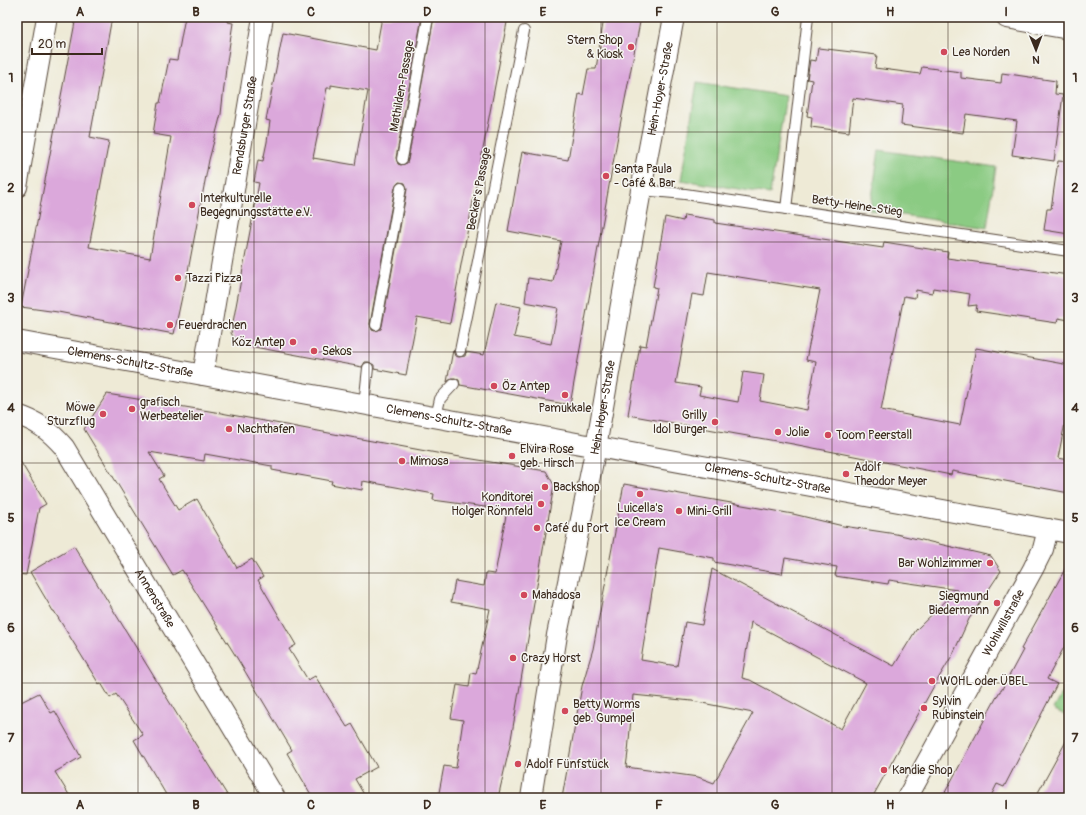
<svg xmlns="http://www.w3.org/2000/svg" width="1086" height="815" font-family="Pangolin,sans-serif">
  <rect width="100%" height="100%" fill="#f6f6f2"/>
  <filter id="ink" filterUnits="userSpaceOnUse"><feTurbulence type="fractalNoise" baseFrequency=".025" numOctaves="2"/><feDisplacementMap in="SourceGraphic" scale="8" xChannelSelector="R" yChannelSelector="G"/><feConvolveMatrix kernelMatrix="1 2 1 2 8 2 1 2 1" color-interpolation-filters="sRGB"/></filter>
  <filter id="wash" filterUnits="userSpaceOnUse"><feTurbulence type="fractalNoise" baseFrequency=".012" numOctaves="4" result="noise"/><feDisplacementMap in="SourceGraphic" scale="16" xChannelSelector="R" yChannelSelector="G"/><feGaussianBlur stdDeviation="0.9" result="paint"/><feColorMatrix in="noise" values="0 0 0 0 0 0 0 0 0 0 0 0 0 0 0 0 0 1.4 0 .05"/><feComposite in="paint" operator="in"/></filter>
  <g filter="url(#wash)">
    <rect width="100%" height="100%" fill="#eeead6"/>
    <g fill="#8bcb83" stroke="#637a50">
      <polygon points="697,82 786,96 770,194 681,180"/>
      <polygon points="879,150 996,167 987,228 870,210"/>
      <polygon points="1069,680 1069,717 1053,709"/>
    </g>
    <g id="blocks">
      <g fill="#dba8db" fill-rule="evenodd">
        <polygon points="76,17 112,17 90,137 109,141 89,247 150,258 171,137 153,134 158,103 160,103 169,59 177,60 185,17 229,17 228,22 233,23 226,68 221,114 209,160 184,292 183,292 174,334 58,312 21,307"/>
        <path d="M382 17H422L396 158 398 164 401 165 407 163 408 160 434 17H508L450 323 417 317 406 375 374 369V365L369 362H365L362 367 238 344 231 333 259 183 254 182 258 160 263 161 267 142 270 121 266 120 283 33 376 50ZM331 85 368 91 355 165 313 158 327 88H331ZM399 182 405 183 407 189 382 326 381 329 375 331 372 330 370 324 395 187Z"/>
        <polygon points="604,17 641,17 617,141 570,405 460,385 459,380 455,378 452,378 447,382 453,350 455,356 459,357 465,356 466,352 484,355 496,302 521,307 514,337 551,344 558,308 525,302 528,278 553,282 561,241 508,231 522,152 568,160 579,94 583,95 588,69 596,69"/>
        <polygon points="818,48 877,55 875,68 920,74 922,67 961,72 961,78 1001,83 1002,73 1056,81 1055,94 1063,95 1054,161 1012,155 1017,121 966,114 963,133 901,125 903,105 853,98 849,132 811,127 812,117 807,116 812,80 807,79 810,60 816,61"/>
        <polygon points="1058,161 1069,162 1069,234 1044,230 1047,209 1051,209"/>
        <path d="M684 215 715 220V223L883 248 884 242 948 252 947 258 1069 275V320L1058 318 1057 323 976 311 977 305 968 306 970 294 933 288 932 293 916 290 915 298 904 296 881 410 960 425 976 348 1069 365V403L1058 458 1069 460V493L952 471 951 475 793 444 628 415 640 345 646 346 657 288 653 287 665 217 683 221ZM708 272 820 290 806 360 816 362 807 410 760 401 764 375 743 372 738 402 699 395 701 387 676 383 692 294 704 296Z"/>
        <polygon points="107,394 221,413 442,454 546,471 554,485 510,745 498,798 438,798 444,766 456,768 463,720 451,718 457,685 469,687 471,673 476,674 490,609 451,602 455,581 484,586 486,573 495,574 507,510 433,500 434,494 363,481 362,490 331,484 332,481 272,470 272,466 205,454 204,461 149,452 164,476 159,479 178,510 197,499 237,568 252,559 263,577 258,580 296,645 289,649 308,680 315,676 347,727 352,724 377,767 355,779 366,798 313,798 287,753 292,750 237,658 182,570 173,575 84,429"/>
        <polygon points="17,456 46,504 39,508 26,575 17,574"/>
        <path d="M624 484 793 514 843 526 896 534 991 556 1001 571 969 619 953 654 935 684 872 798H562L582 686 593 649ZM659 548 714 558V562L782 574 785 558 837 567 835 576 888 584 889 580 957 590 916 630 894 666 712 569 702 625 685 622 677 666 641 660ZM751 622 866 683 841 729 750 680 742 678ZM633 695 692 701 753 713 714 783 698 777 626 767 628 752Z"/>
        <polygon points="74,546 186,729 229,798 168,798 134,740 143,735 116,694 110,698 101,683 99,684 54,611 53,611 30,572"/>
        <polygon points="1069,562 1069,638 1047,679 1057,684 1004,787 997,784 990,798 942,798 1000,691 1001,691 1023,650 1021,649"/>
        <polygon points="39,693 51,713 55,711 81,757 55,772 71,798 21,798 17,791 17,704"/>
        <polygon points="1069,736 1069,798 1035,798"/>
      </g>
    </g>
  </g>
  <g filter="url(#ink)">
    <use href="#blocks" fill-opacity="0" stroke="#56473a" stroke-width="1"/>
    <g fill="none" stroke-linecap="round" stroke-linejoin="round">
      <defs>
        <g id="service">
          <polyline points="402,159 428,18"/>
          <polyline points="641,190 685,194 1069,251"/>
          <polyline points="786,209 808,17"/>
          <polyline points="376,325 401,188"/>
          <polyline points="460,351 524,31"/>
          <polyline points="364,405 368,368"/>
          <polyline points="436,417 440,399 454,384"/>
        </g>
        <g id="minor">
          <polyline points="17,187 47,17"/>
          <path id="s1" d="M17 341 1069 533"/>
          <path id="s2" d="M203 375 263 17"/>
          <path id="s3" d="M17 415C37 421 50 431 64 447L275 798"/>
          <path id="s4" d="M531 798 557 635 596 447 641 190 674 17"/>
          <path id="s5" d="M907 798 1033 569 1043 549 1048 529"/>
        </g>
        <polyline id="secondary" points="1007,17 1069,28"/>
      </defs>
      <use href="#service" stroke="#56473a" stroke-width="12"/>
      <use href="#minor" stroke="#56473a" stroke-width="22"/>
      <use href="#secondary" stroke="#56473a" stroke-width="24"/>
      <use href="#service" stroke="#fff" stroke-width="10"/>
      <use href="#minor" stroke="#fff" stroke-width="20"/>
      <use href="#secondary" stroke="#fff" stroke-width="22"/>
    </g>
  </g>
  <path fill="none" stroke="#3b2a1e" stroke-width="1" stroke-opacity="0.55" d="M138 17V798M254 17V798M369 17V798M485 17V798M601 17V798M717 17V798M832 17V798M948 17V798M17 132H1069M17 242H1069M17 352H1069M17 463H1069M17 573H1069M17 683H1069"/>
  <g fill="#d1495b" stroke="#f6f6f2" stroke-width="1.5">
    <circle cx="631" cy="47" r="4"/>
    <circle cx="944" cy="52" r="4"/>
    <circle cx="606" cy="176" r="4"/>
    <circle cx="192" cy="205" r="4"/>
    <circle cx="178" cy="278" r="4"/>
    <circle cx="170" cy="325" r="4"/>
    <circle cx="293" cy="342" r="4"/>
    <circle cx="314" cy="351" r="4"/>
    <circle cx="494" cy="386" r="4"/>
    <circle cx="565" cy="395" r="4"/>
    <circle cx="132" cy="409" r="4"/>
    <circle cx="103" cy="414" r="4"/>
    <circle cx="715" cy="422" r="4"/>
    <circle cx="229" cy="429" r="4"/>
    <circle cx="778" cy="432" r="4"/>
    <circle cx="828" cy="435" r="4"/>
    <circle cx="512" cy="456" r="4"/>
    <circle cx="402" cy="461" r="4"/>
    <circle cx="846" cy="474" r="4"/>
    <circle cx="545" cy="487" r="4"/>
    <circle cx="640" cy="494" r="4"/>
    <circle cx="541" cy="504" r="4"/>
    <circle cx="679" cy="511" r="4"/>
    <circle cx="537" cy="528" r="4"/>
    <circle cx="990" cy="563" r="4"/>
    <circle cx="524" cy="595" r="4"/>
    <circle cx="997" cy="603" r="4"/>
    <circle cx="513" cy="658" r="4"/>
    <circle cx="932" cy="681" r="4"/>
    <circle cx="924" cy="708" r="4"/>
    <circle cx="565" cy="711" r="4"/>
    <circle cx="518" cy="764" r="4"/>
    <circle cx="884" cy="770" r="4"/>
  </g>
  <g text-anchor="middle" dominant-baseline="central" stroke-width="3" stroke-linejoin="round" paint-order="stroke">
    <g font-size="12" fill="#3b2a1e" stroke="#f6f6f2" text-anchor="start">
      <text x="623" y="40" text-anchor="end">Stern Shop<tspan x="623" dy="14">&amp; Kiosk</tspan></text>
      <text x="952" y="52">Lea Norden</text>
      <text x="614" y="169">Santa Paula<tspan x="614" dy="14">- Café &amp; Bar</tspan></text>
      <text x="200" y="198">Interkulturelle<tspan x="200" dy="14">Begegnungsstätte e.V.</tspan></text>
      <text x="186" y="278">Tazzi Pizza</text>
      <text x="178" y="325">Feuerdrachen</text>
      <text x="285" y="342" text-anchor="end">Köz Antep</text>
      <text x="322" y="351">Sekos</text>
      <text x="502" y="386">Öz Antep</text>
      <text x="140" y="402">grafisch<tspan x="140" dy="14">Werbeatelier</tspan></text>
      <text x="95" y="407" text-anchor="end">Möwe<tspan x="95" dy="14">Sturzflug</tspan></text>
      <text x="565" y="408" text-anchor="middle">Pamukkale</text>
      <text x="707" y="415" text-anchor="end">Grilly<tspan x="707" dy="14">Idol Burger</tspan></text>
      <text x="237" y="429">Nachthafen</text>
      <text x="786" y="432">Jolie</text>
      <text x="836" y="435">Toom Peerstall</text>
      <text x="520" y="449">Elvira Rose<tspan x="520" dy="14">geb. Hirsch</tspan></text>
      <text x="410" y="461">Mimosa</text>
      <text x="854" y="467">Adolf<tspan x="854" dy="14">Theodor Meyer</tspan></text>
      <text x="553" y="487">Backshop</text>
      <text x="533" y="497" text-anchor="end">Konditorei<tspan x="533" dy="14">Holger Rönnfeld</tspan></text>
      <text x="640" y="508" text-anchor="middle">Luicella's<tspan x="640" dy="14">Ice Cream</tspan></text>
      <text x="687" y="511">Mini-Grill</text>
      <text x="545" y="528">Café du Port</text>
      <text x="982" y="563" text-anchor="end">Bar Wohlzimmer</text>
      <text x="532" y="595">Mahadosa</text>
      <text x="989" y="596" text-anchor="end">Siegmund<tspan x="989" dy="14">Biedermann</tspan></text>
      <text x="521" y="658">Crazy Horst</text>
      <text x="940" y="681">WOHL oder ÜBEL</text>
      <text x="932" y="701">Sylvin<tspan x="932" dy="14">Rubinstein</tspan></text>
      <text x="573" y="704">Betty Worms<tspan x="573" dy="14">geb. Gumpel</tspan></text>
      <text x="526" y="764">Adolf Fünfstück</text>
      <text x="892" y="770">Kandie Shop</text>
    </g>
    <g font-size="12" fill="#3b2a1e" stroke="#f6f6f2">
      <text transform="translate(402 86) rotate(-80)">Mathilden-Passage</text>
      <text stroke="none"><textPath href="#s4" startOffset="721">Hein-Hoyer-Straße</textPath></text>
      <text stroke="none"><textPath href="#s2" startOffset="253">Rendsburger Straße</textPath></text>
      <text transform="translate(479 189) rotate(-79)">Becker's Passage</text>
      <text transform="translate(857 206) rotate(8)">Betty-Heine-Stieg</text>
      <text stroke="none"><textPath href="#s1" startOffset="115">Clemens-Schultz-Straße</textPath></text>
      <text stroke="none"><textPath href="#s4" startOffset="397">Hein-Hoyer-Straße</textPath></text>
      <text stroke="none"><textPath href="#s1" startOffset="439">Clemens-Schultz-Straße</textPath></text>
      <text stroke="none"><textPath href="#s1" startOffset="763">Clemens-Schultz-Straße</textPath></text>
      <text stroke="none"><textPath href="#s3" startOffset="234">Annenstraße</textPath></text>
      <text stroke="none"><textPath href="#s5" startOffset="200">Wohlwillstraße</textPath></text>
    </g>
  </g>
  <rect width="1086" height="815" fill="none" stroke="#f6f6f2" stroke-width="44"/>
  <g transform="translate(1036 50) rotate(179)" stroke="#f6f6f2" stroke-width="3" paint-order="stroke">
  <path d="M0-3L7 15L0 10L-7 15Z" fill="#3b2a1e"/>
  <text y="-6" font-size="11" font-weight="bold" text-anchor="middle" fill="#3b2a1e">N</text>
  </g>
  <path d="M32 48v6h70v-6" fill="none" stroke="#3b2a1e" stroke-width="2"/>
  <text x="38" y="48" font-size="12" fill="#3b2a1e" stroke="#f6f6f2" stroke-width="3" paint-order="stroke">20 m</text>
  <rect x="22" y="22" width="1042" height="771" fill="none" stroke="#3b2a1e" stroke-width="1.5"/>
  <g font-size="13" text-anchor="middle" font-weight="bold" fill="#3b2a1e">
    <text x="80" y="16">A</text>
    <text x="196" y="16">B</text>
    <text x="311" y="16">C</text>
    <text x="427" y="16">D</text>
    <text x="543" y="16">E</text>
    <text x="659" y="16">F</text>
    <text x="775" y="16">G</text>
    <text x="890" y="16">H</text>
    <text x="1006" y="16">I</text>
    <text x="11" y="82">1</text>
    <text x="1075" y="82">1</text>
    <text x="11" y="192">2</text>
    <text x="1075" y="192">2</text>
    <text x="11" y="302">3</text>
    <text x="1075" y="302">3</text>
    <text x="11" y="412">4</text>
    <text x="1075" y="412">4</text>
    <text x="11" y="522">5</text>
    <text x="1075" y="522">5</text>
    <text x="11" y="632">6</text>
    <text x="1075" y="632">6</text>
    <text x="11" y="742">7</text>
    <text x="1075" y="742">7</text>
    <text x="80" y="809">A</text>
    <text x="196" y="809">B</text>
    <text x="311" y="809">C</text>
    <text x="427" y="809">D</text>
    <text x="543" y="809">E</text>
    <text x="659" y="809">F</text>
    <text x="775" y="809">G</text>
    <text x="890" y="809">H</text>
    <text x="1006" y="809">I</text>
  </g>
</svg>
